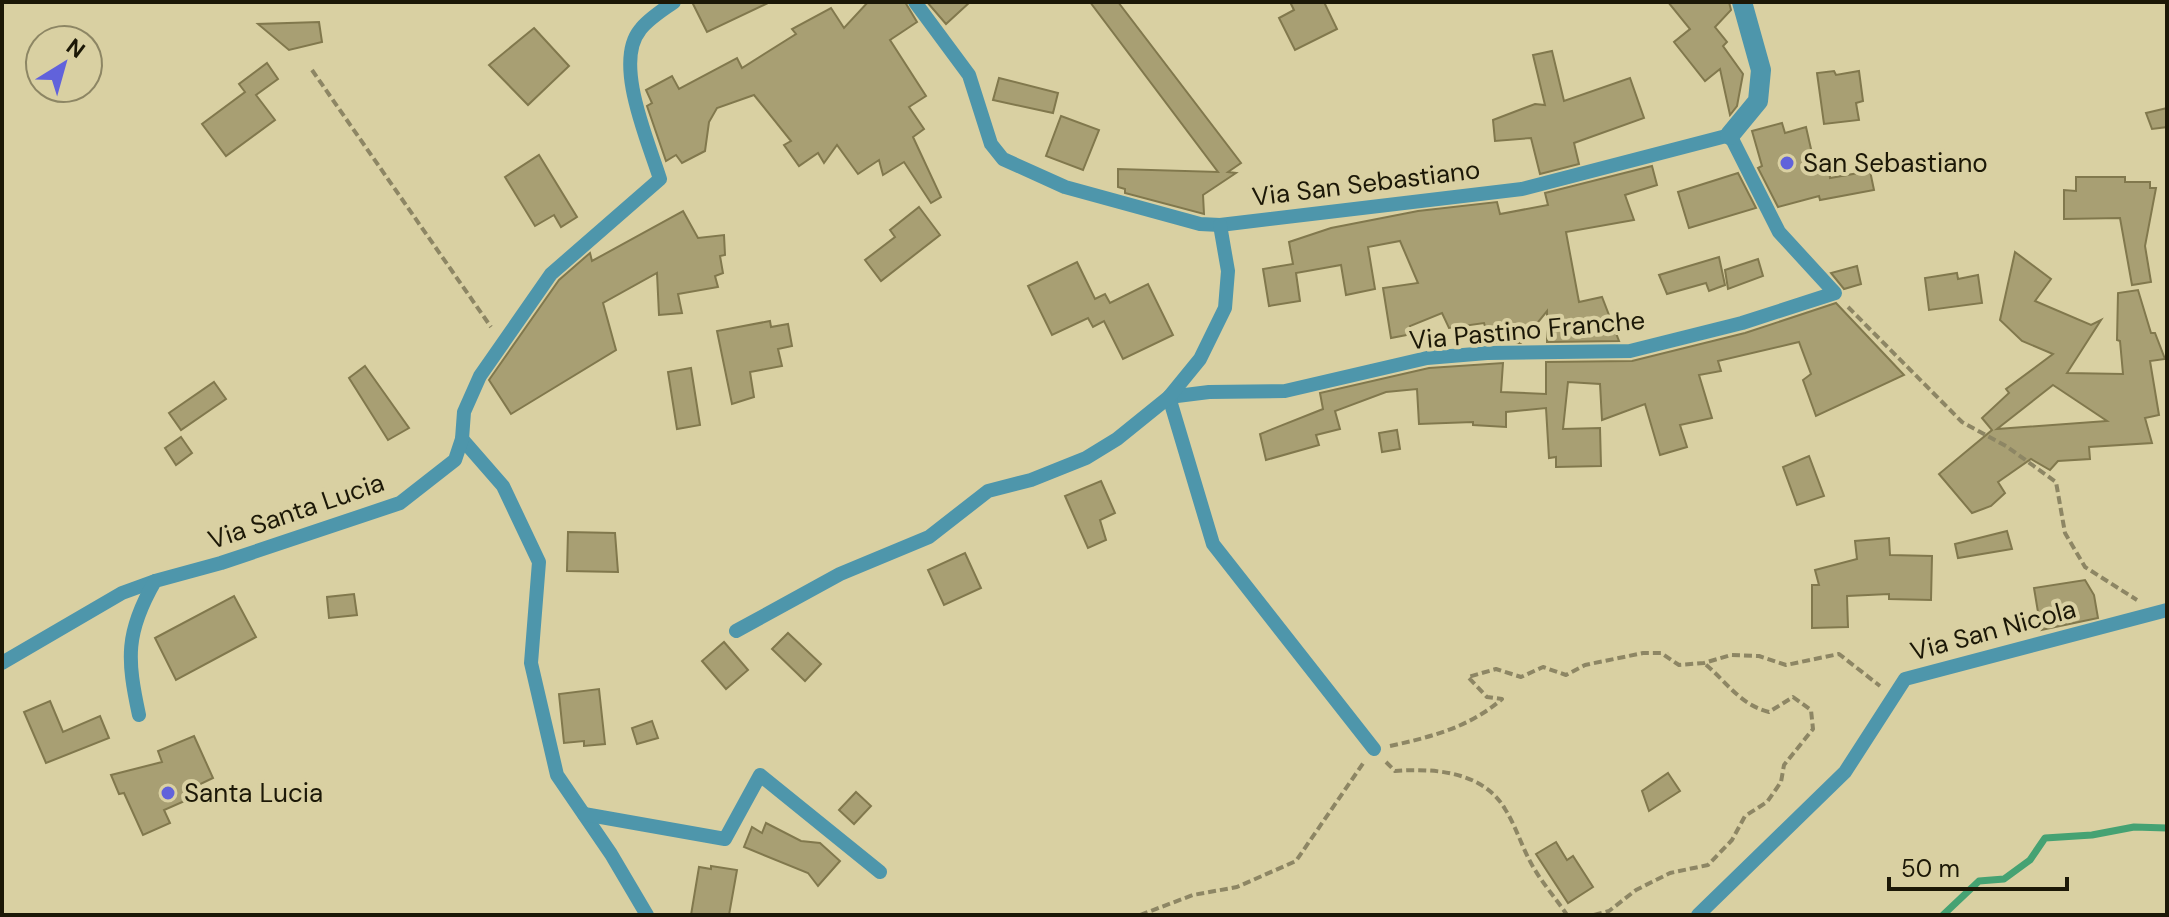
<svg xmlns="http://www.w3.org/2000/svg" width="2169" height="917" font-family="'DM Sans',sans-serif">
  <rect width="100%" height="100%" fill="#d9d0a2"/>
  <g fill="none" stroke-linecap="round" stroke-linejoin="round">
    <polyline stroke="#45a273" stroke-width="7" points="1943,915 1979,881 2004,879 2030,860 2045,838 2092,835 2134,827 2167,828"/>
  </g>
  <g fill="#a89f73" stroke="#81784d" stroke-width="2" fill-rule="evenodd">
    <polygon points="692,2 770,2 707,32"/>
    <polygon points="868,2 905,2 917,22 890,40 926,96 909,107 924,129 913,137 941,197 931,203 904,162 883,175 879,160 858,174 837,145 824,163 818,153 799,166 784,145 791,141 754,95 717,108 709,122 705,151 682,163 676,155 666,161 647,106 652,103 646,90 672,76 679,89 737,58 742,68 796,34 792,29 831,8 844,28"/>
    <polygon points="927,2 970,2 946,24"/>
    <polygon points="1090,2 1118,2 1241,163 1228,172 1236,173 1203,195 1204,214 1125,193 1125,189 1118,187 1118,169 1218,172"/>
    <polygon points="1290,2 1324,2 1337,29 1295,50 1279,18 1294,10"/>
    <polygon points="1668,2 1729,2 1731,10 1715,27 1727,42 1723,46 1743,74 1737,106 1730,115 1720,69 1705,81 1674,42 1690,29"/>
    <polygon points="319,22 322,42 289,50 258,24"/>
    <polygon points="534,28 569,66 528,105 489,65"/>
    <polygon points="1552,51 1564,101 1630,78 1644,118 1574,143 1579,164 1540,174 1531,138 1495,141 1493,120 1535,104 1545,105 1533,55"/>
    <polygon points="267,63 278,79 256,95 275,120 226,156 202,124 245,92 239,84"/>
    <polygon points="1834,71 1836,75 1859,71 1863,101 1856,103 1859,120 1824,124 1817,73"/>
    <polygon points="999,78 1058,93 1053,113 993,100"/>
    <polygon points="2167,108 2167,127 2152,129 2146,113"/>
    <polygon points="1061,116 1099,130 1083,170 1046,156"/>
    <polygon points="1782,123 1785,133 1806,127 1816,171 1829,168 1830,178 1870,171 1874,190 1820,200 1819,196 1778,207 1758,168 1762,166 1752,131"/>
    <polygon points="539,155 577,217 561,227 554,215 535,226 505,177"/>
    <polygon points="1652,166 1657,185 1625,195 1634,220 1566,232 1579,302 1602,297 1619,341 1547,342 1547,311 1521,343 1490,343 1484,323 1449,328 1442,313 1410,326 1412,334 1391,338 1383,288 1418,283 1400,241 1368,247 1375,289 1346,295 1341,265 1296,273 1300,301 1269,306 1263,269 1293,264 1289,242 1331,228 1418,211 1497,202 1500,214 1548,205 1545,193"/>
    <polygon points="1738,173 1756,208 1689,228 1678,192"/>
    <polygon points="2076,177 2125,177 2125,182 2150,182 2150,188 2156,188 2145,246 2151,282 2132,285 2120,218 2064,219 2064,190 2076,191"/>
    <polygon points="919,207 940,235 881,281 865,260 895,237 890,230"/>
    <polygon points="683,211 698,238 724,235 725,255 720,256 723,273 715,276 718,287 678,294 682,313 659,315 657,273 603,303 616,350 511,414 489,380 559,280 590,253 592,261"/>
    <path d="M2015 252 2051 279 2035 301 2091 325 2101 320 2067 373 2123 374 2120 341 2117 340 2118 293 2138 290 2151 333H2155L2165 359 2150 361 2159 415 2145 418 2152 443 2089 447 2090 459 2058 461 2050 470 2031 459 1998 482 2005 493 1991 506 1972 513 1939 474 1992 430 1982 418 2009 393 2006 389 2053 354 2022 341 2000 320ZM2053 385 2107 421 1997 429Z"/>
    <polygon points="1719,257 1725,285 1709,291 1706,283 1667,294 1659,275"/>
    <polygon points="1758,259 1763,276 1728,289 1725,270"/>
    <polygon points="1077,262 1095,299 1105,294 1110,303 1148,284 1173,335 1123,359 1104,321 1093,327 1088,318 1052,335 1028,286"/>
    <polygon points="1857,266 1861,284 1844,289 1831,273"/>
    <polygon points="1957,273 1958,279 1978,275 1982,303 1929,310 1925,278"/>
    <polygon points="1836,303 1904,375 1816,416 1803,380 1811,374 1799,342 1718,361 1721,371 1699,375 1712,418 1680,425 1687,447 1660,455 1645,404 1602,420 1600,384 1568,382 1563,429 1600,428 1601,466 1556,467 1556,457 1549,458 1546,408 1506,412 1506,427 1473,425 1473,422 1419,424 1417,389 1386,392 1335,411 1340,429 1316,435 1319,445 1266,460 1260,434 1323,409 1320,393 1429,368 1503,363 1501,392 1546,394 1546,362 1632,361 1745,333"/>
    <polygon points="770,321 771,327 788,324 792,346 778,349 782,366 750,372 754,397 732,404 717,331"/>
    <polygon points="365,366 409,428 388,440 349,378"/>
    <polygon points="691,368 700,425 677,429 668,372"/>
    <polygon points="214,382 226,399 181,430 169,413"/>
    <polygon points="1397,430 1400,449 1382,452 1379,433"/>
    <polygon points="181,437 192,453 176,465 165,448"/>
    <polygon points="1809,456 1824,496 1797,505 1783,467"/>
    <polygon points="1101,481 1115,513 1100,520 1106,540 1088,548 1065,496"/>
    <polygon points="2007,531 2012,549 1958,558 1955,544"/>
    <polygon points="568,532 615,533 618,572 567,571"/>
    <polygon points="1889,538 1890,555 1932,556 1931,600 1889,599 1889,594 1847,596 1848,627 1812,628 1812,585 1819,585 1815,570 1857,559 1855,541"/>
    <polygon points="965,553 981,588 944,605 928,570"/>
    <polygon points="2085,580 2094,595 2098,618 2041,630 2034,588"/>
    <polygon points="354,594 357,615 329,618 327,597"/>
    <polygon points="234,596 256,637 176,680 155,638"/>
    <polygon points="788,633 821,664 805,681 772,649"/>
    <polygon points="724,642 748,670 726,689 702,661"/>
    <polygon points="599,689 605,744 584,746 584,741 564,743 559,694"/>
    <polygon points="50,701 63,732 100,716 109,738 46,763 24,712"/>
    <polygon points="652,721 658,738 637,744 632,728"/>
    <polygon points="194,736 213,778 192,788 196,796 164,810 170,823 143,835 124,793 119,794 111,775 162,762 158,751"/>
    <polygon points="1668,773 1680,791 1649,811 1642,791"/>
    <polygon points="856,792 871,806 854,824 839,810"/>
    <polygon points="766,823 801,841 820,843 840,861 818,886 808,873 744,847 752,827 762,833"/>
    <polygon points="1556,842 1567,860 1573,856 1593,887 1568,903 1536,854"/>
    <polygon points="711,866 737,870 729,915 691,915 699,867 711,869"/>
  </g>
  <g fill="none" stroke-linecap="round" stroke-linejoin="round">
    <g stroke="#8d8664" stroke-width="4" stroke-dasharray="8 4" stroke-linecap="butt">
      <polyline points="312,70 491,327"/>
      <polyline points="1848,307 1962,422 2006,446 2056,482 2065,533 2085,567 2137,600"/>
      <path d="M1390 746C1431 737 1470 727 1502 699L1487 697 1468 677 1496 669 1521 677 1543 667 1566 675 1585 665 1643 653H1661L1679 665 1704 663 1731 655 1759 656 1786 665 1839 654 1880 686"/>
      <path d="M1386 762 1395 771C1433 768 1483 771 1505 809 1517 828 1523 851 1535 870 1544 885 1557 900 1567 915"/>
      <polyline points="1140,915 1193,895 1237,887 1296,861 1364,762"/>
      <path d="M1594 915 1609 911 1636 890 1670 873 1708 865 1732 840 1745 816 1767 802 1781 782 1784 765 1813 729 1811 710 1793 697 1769 712C1739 704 1728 683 1704 663"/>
    </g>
    <g stroke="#4e96ab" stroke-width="14">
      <polyline points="915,2 969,75 991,144 1003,159 1065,187 1200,224 1220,225 1522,189 1730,135 1779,232 1835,293 1742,323 1630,351 1487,353 1427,358 1285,391 1209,392 1169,397"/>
      <polyline points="1169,397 1213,544 1374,749"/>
      <polyline points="462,439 503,486 539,562 531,663 557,775 611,854 647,915"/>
      <polyline points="736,631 840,574 929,537 988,491 1031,480 1086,458 1117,439 1169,397 1200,359 1225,308 1228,271 1220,225"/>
      <polyline points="2,663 122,593 155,581"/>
      <path d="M139 715C127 659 125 633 155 581L221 563 400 503 455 460 462 439 464 412 480 376 551 274 660 179C649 143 613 63 640 30 648 19 663 10 674 2"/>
      <polyline points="584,814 725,839 760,775 880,872"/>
      <polyline points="1698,915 1845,772 1905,679 2167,610"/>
    </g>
    <polyline stroke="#4e96ab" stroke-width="20" points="1730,135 1758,101 1761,70 1742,2"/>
  </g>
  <g fill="#6162db" stroke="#d9d0a2" stroke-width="3">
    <circle cx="1787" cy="163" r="8"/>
    <circle cx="168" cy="793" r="8"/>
  </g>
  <g text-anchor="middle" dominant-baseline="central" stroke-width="8" stroke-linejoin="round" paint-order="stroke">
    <g font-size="26" fill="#1c1807" stroke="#d9d0a2" text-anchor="start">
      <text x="1803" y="163">San Sebastiano</text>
      <text x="184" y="793">Santa Lucia</text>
    </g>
    <g font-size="26" fill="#1c1807" stroke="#d9d0a2">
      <text transform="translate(1366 183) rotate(-7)">Via San Sebastiano</text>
      <text transform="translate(1527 330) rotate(-5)">Via Pastino Franche</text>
      <text transform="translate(296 511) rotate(-19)">Via Santa Lucia</text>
      <text transform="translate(1993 630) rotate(-15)">Via San Nicola</text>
    </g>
  </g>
  <rect width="2169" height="917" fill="none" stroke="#1c1807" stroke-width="8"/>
  <g transform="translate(64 64) rotate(37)"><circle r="38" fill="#d9d0a2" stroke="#8d8664" stroke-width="2"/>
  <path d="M0-6L14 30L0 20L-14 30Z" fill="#6162db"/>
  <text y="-12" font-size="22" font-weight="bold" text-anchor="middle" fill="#1c1807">N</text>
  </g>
  <path d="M1889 877v12h178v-12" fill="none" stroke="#1c1807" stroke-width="4"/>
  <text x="1901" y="877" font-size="24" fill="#1c1807" stroke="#d9d0a2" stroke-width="6" paint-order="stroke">50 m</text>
</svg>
